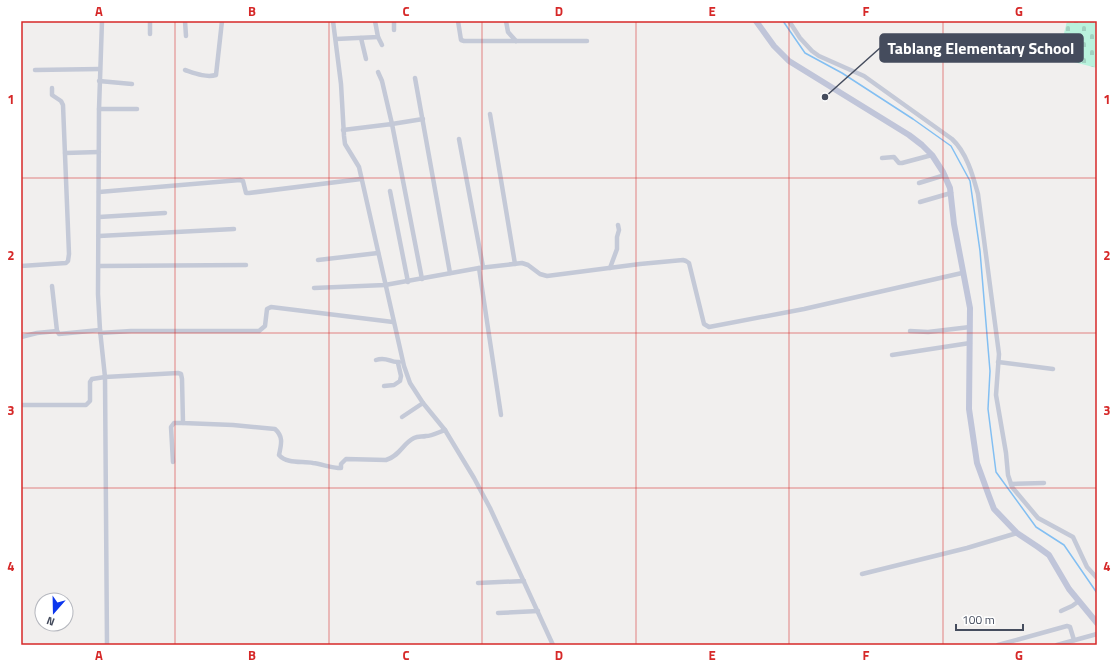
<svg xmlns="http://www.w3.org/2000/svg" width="1118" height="666" font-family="'Titillium Web',sans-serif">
  <defs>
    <pattern id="cemetery-stones" width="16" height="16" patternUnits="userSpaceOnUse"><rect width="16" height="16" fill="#b9f2dd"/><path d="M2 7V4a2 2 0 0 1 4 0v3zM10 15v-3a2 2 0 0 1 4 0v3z" fill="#a0d1c0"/></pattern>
  </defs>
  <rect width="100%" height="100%" fill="#f1efee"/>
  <polygon fill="url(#cemetery-stones)" points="1067,21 1097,21 1097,68 1058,58"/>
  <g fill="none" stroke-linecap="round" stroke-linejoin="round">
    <polyline stroke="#83bff2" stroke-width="1.5" points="783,21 805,53 842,73 913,119 951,146 970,181 980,251 990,371 988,409 996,472 1036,527 1064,545 1097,593"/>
    <g stroke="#c4c9d7" stroke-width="4.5">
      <polyline points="102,21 99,109 98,294 100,330 105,377 107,645"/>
      <polyline points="150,21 150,34"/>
      <polyline points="185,21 186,36"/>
      <polyline points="333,21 341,84 344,136 345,144 359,167 404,366 410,383 423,403 445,430 474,478 490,508 553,645"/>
      <polyline points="394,21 394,30"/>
      <polyline points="458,21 461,40 464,41 587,41"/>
      <polyline points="506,21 508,32 516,41"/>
      <path d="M789 21 800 38 812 51 819 56 864 76 952 139C967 153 973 176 978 194L999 354 996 395 1006 453 1008 475 1012 487 1038 518 1073 537 1087 567 1097 578"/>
      <polyline points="378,37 382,45"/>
      <polyline points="361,38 366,59"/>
      <polyline points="336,39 378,37 375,21"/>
      <polyline points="35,70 100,69"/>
      <path d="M185 70C194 73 206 78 216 75L222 21"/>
      <polyline points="378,72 382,81 392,124 423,119"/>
      <polyline points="415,78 450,273"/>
      <polyline points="99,81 132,84"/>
      <polyline points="99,109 137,109"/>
      <polyline points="490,114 515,264"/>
      <polyline points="343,130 392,124 422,279"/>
      <polyline points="459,139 483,267"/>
      <polyline points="65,153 99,152"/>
      <polyline points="882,158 894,157 899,163 902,163 932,155"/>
      <polyline points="919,183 945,175"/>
      <polyline points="390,191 408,282"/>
      <polyline points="99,192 240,180 243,181 246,193 249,193 361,179"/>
      <polyline points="920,202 951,193"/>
      <polyline points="99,217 165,213"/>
      <polyline points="99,236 234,229"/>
      <polyline points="318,260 378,253"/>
      <polyline points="21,266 66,263 68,261 69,254 63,105 61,101 52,95 52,88"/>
      <polyline points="99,266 246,265"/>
      <polyline points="479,268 501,415"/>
      <polyline points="610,268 617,249 617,237 619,230 618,225"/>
      <polyline points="52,286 57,331"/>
      <polyline points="314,288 385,285 479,268 522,263 528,265 540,274 547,276 640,264 683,260 686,261 689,263 704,324 709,327 804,309 962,273"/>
      <polyline points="910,331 928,332 970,327"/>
      <polyline points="100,333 131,331 259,331 265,326 267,309 271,307 393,322"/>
      <polyline points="21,337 37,333 57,331 59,334 100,330"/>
      <polyline points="892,355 970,343"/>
      <path d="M376 360C387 356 390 363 399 362"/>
      <polyline points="998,362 1053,369"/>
      <polyline points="384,386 394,385 400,381 401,376 398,363"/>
      <path d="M21 405H86L90 401V382L92 379 105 377 178 373 181 374 182 379 183 423 233 425 275 429C284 437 281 445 279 455 287 464 301 461 313 463 321 464 329 467 338 468H341V464L346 459 386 460C401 455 402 444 414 438 418 436 422 437 426 436 432 436 439 432 445 430"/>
      <polyline points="402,417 423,403"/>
      <polyline points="173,462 171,427 174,423 183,423"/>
      <polyline points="1011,484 1044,483"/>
      <polyline points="862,574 967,548 1017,533"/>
      <polyline points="478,583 524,581"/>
      <polyline points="1061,611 1072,606 1079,601"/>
      <polyline points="498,613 538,611"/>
      <polyline points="998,645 1067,626 1070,627 1074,640"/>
      <polyline points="1057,645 1097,634"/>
    </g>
    <polyline stroke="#c0c5d9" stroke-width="6" points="756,21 774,46 789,61 909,135 922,145 932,155 943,172 950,188 954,224 970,308 969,409 977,463 989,496 994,509 1017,533 1038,547 1049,555 1069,589 1097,623"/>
  </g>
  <path fill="none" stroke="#d62828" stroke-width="1" stroke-opacity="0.55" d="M175 21V645M329 21V645M482 21V645M636 21V645M789 21V645M943 21V645M21 178H1097M21 333H1097M21 488H1097"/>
  <path fill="none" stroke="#454c5d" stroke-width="1.5" d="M825 97L880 48"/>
  <circle fill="#454c5d" stroke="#fff" stroke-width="1.5" cx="825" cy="97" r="4"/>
  <rect fill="#454c5d" stroke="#454c5d" stroke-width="1.5" x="880" y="34" width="203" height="28" rx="4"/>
  <g font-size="16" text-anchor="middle" font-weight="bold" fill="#fff">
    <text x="981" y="54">Tablang Elementary School</text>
  </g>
  <rect width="1118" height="666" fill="none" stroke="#ffffff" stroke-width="44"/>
  <g transform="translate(54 612) rotate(200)"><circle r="19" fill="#ffffff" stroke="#b5b7be"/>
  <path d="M0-3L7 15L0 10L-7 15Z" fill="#0c36ed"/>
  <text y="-6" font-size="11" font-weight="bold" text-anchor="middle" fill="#454c5d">N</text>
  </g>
  <path d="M956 624v6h67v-6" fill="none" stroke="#454c5d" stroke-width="2"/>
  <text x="962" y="624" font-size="12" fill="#454c5d" stroke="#ffffff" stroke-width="3" paint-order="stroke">100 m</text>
  <rect x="22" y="22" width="1074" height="622" fill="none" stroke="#d62828" stroke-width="1.5"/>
  <g font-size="13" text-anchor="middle" font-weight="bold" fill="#d62828">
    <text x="99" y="16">A</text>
    <text x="252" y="16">B</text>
    <text x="406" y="16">C</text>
    <text x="559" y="16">D</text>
    <text x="712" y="16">E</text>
    <text x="866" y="16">F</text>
    <text x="1019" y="16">G</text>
    <text x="11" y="104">1</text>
    <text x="1107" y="104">1</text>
    <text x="11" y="260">2</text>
    <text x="1107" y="260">2</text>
    <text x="11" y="415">3</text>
    <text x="1107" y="415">3</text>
    <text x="11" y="571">4</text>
    <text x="1107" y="571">4</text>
    <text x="99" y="660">A</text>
    <text x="252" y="660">B</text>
    <text x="406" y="660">C</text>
    <text x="559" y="660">D</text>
    <text x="712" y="660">E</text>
    <text x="866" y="660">F</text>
    <text x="1019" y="660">G</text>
  </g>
</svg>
